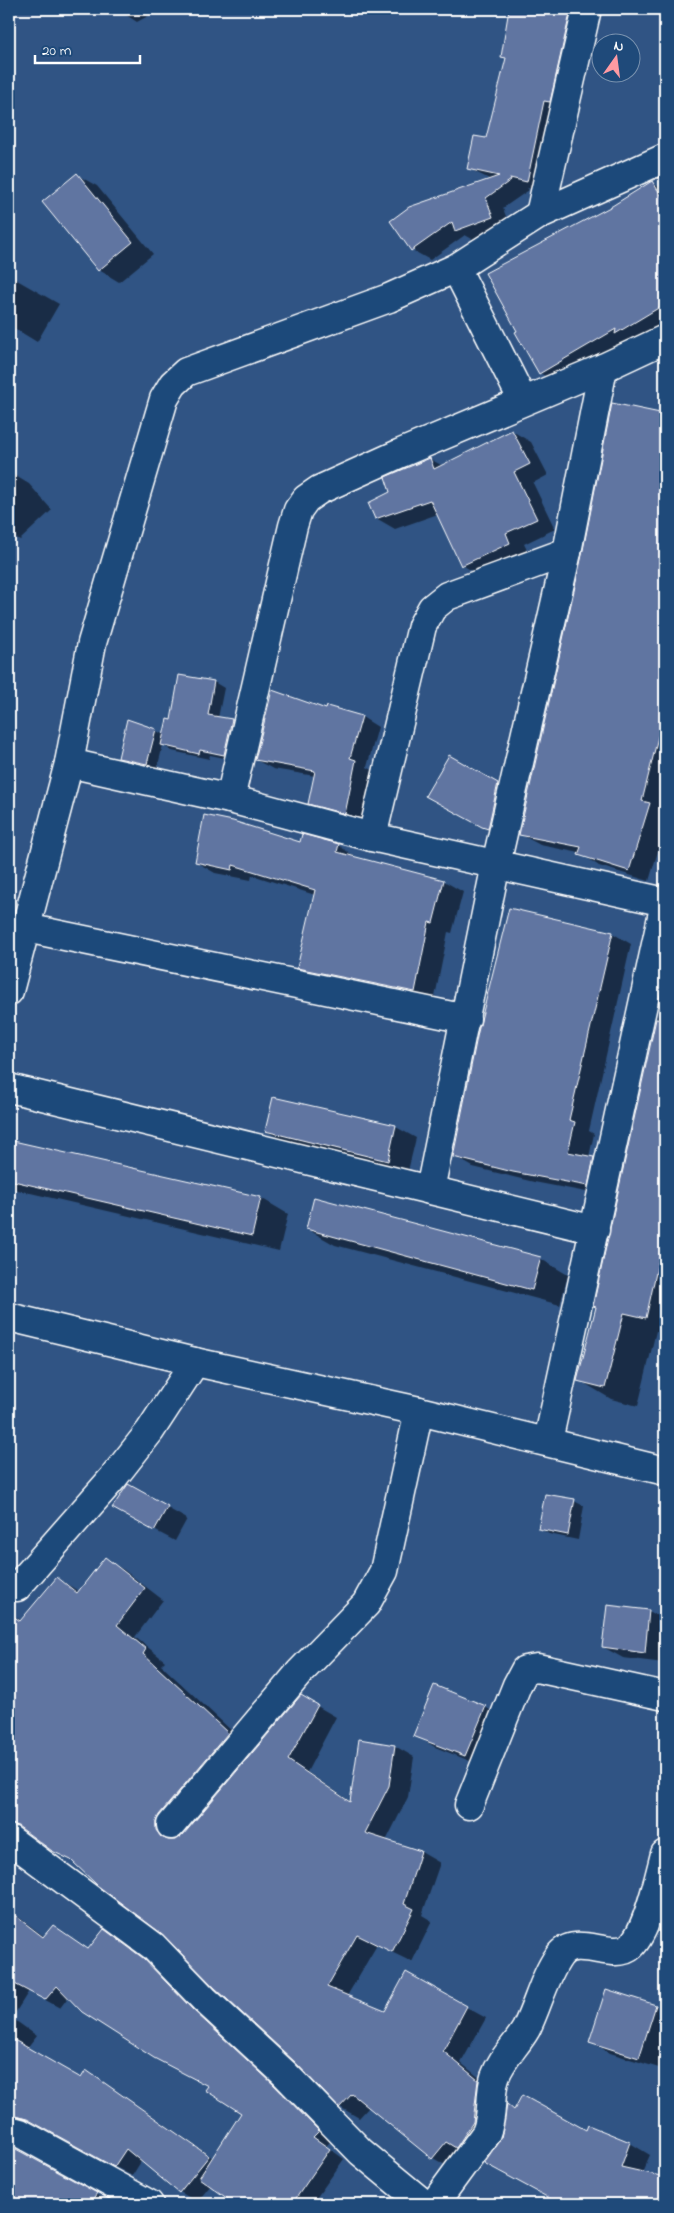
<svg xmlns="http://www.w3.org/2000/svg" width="674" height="2213" font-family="'Indie Flower',sans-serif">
  <rect width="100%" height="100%" fill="#305484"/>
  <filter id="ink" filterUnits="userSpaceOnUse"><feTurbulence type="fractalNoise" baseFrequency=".02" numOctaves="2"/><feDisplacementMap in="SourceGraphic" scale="10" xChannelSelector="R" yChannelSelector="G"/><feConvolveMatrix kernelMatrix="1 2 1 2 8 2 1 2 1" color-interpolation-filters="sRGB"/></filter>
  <g filter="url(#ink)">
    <g fill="#0007" fill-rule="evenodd">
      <polygon points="117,9 161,9 137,22"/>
      <polygon points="510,9 594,9 545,191 527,188 529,190 503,208 510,228 474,240 465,235 430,260 412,250 491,180 468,168 487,140 507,59 502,56"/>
      <polygon points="77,175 97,186 153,254 119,282 99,270"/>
      <polygon points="652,183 665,190 665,326 559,384 540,373 613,207"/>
      <polygon points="9,272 17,280 59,304 37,342 9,325"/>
      <polygon points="648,412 665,422 665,435 654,489 665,491 665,798 662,811 665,813 665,828 649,881 599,866 580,853 540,845 520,834 583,556"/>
      <polygon points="512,431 531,442 548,475 533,483 555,529 524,544 529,554 481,576 462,565 438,514 395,529 376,518 392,493 430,459 443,466"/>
      <polygon points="9,472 29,484 52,510 20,540 9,534"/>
      <polygon points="180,676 214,682 224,688 218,718 232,721 242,726 234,760 210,755 209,759 172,751 163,745 157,769 129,763 119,757 155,730 164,735 172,722"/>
      <polygon points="328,707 362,717 378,727 367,767 372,770 362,822 326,813 310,803 315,776 273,769 256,760 327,711"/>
      <polygon points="449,756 518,795 503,838 447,807"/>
      <polygon points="301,844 338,845 357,858 444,881 463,892 452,933 448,932 434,1002 318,979 298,967 315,895 252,875 251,880 215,873 196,862"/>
      <polygon points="612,933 631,944 589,1131 594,1134 589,1157 613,1169 607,1196 534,1182 473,1167 454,1156"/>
      <polygon points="665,981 665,1332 656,1331 638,1406 611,1399 579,1380 597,1307 595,1306"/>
      <polygon points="274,1098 396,1127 416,1138 408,1171 286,1142 266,1131"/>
      <polygon points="9,1141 261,1198 288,1214 279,1251 9,1188"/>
      <polygon points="307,1229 541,1259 568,1275 560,1305 335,1245"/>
      <polygon points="128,1486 187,1519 175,1541 133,1519"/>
      <polygon points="574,1501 584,1506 578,1540 549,1534 539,1528"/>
      <polygon points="105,1559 124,1570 163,1600 135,1637 165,1661 161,1665 247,1745 175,1834 175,1842 184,1836 317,1706 336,1717 307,1772 351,1802 395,1746 414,1757 408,1797 386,1841 421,1852 440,1863 422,1915 432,1921 412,1962 377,1945 347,1996 386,2012 466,2007 486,2018 461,2063 497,2092 452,2169 433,2158 370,2106 359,2118 340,2107 163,1933 77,1864 52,1850 30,1834 22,1835 9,1828 9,1811 68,1680 62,1676 9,1762 9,1612 22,1621 57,1578 80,1592"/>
      <polygon points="649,1611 665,1620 664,1663 623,1658 603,1647"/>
      <polygon points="485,1707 505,1719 485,1767 435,1747 415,1735"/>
      <path d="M9 1910 45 1937 53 1926 89 1950 105 1931 119 1939 157 1967 287 2094 332 2140 326 2146 344 2159 312 2204H237L211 2185 197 2202 180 2192 142 2160 132 2176 43 2127 24 2124 11 2144 13 2149 113 2204H9V2191L11 2188 9 2187V2074L19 2056 9 2050ZM29 1991 60 2008 69 1996 209 2086 242 2112 213 2158 103 2082 86 2072 82 2080 27 2049 37 2036 12 2018Z"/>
      <polygon points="607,1990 656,2006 665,2011 665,2049 659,2068 610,2053 590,2041"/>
      <polygon points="508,2106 516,2110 586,2131 588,2126 630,2143 650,2155 642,2173 665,2178 665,2204 561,2204 505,2174 502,2139"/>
    </g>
    <g fill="#6174a1" stroke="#fff">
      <polygon points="509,9 571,9 550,102 544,101 527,182 510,178 511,180 486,198 493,217 455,231 452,222 411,251 390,221 409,207 499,176 467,169 474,136 486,138 506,58 501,57"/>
      <polygon points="77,173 133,242 98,271 42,202"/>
      <polygon points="652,181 665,201 665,304 615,334 616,329 539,374 515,332 517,331 485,273 612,206"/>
      <polygon points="612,403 665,414 665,709 642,801 650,803 629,871 578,855 581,847 519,835 582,555"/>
      <polygon points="512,430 530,464 514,472 537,519 506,533 510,543 461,566 430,500 375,519 368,503 390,492 385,477 430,458 434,469"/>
      <polygon points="179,675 214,681 208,715 232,719 224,755 200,750 199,754 161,745 167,719 171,720"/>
      <polygon points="272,690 326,709 327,706 362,716 350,758 356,760 345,814 308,804 315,771 255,760"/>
      <polygon points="127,719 156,729 147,764 118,758"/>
      <polygon points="449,755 498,783 488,829 482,827 425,796"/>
      <polygon points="204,815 233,821 300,842 302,834 339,844 337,852 444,880 433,923 429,922 415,992 297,968 315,890 233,865 232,870 195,862"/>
      <polygon points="509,908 613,932 569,1120 575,1122 568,1152 594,1157 588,1186 513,1172 453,1157 478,1032"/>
      <polygon points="656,1019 665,1020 665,1232 646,1318 624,1313 605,1388 577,1381 596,1307 593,1306"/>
      <polygon points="273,1097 396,1125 388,1161 265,1131"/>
      <polygon points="9,1140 261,1197 252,1236 9,1180"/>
      <polygon points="314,1197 541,1257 532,1290 306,1229"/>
      <polygon points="128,1484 168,1506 154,1531 112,1508"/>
      <polygon points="545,1494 575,1499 568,1535 538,1529"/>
      <polygon points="105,1557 145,1588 117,1625 146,1649 143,1654 228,1733 159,1815 156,1822 156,1830 161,1837 168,1840 176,1840 183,1835 301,1695 318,1705 288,1760 350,1802 359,1739 395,1745 389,1786 365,1833 421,1851 404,1904 414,1909 392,1952 357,1935 327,1987 385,2011 406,1972 467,2006 443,2051 478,2080 473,2122 456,2148 446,2142 432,2159 352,2094 339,2108 295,2062 215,1988 162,1934 98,1886 71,1860 52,1851 18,1826 9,1824 9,1613 20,1621 57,1577 77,1593"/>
      <polygon points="607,1605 649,1610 645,1653 602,1647"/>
      <polygon points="434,1685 486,1706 465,1756 413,1736"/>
      <polygon points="9,1911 43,1937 53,1925 88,1949 104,1929 143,1958 193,2010 273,2084 319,2131 313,2137 330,2149 292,2204 235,2204 199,2178 241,2113 205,2090 208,2086 154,2058 82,2012 57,1986 45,2000 9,1981"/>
      <polygon points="606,1989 656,2005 639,2058 589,2042"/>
      <polygon points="9,2037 81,2078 86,2070 209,2156 179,2193 126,2149 114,2167 27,2119 9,2115"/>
      <polygon points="522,2095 586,2130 588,2125 630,2142 621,2167 665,2177 665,2204 560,2204 484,2163 501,2138 507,2104 514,2110"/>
      <polygon points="9,2146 14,2148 97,2193 89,2204 9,2204"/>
    </g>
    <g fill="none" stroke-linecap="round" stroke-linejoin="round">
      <defs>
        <g id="minor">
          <polyline points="540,214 587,9"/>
          <polyline points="456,268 523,401"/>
          <polyline points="69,763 230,799 372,837 665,902"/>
          <polyline points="230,799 293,526 298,510 306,499 319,490 401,453 603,368 665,339"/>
          <polyline points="372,837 422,626 432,608 447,596 567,552"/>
          <polyline points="26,928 466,1019"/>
          <polyline points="9,991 69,763 92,643 164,399 173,384 186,372 389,298 456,268 540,214 665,158"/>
          <polyline points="9,1088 430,1190"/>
          <polyline points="595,1230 430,1190 496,864 567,552 603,368"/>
          <polyline points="9,1317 195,1362 419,1411 665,1471"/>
          <polyline points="548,1441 665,903"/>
          <polyline points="17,1587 113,1478 150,1431 195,1362"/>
          <polyline points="469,1805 517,1685 525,1670 537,1668 665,1696"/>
          <polyline points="171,1825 300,1672 366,1604 384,1571 419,1411"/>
          <polyline points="9,1839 153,1946 204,1999 284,2073 361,2152 424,2204"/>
          <polyline points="9,2130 20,2133 149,2204"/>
          <path d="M434 2204 486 2133C494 2114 489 2095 495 2077 501 2059 517 2045 526 2029 538 2005 544 1977 559 1956 575 1933 614 1962 631 1946 648 1930 659 1877 665 1854"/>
        </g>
      </defs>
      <use href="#minor" stroke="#fff" stroke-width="31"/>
      <use href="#minor" stroke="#1f4a7a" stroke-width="28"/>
    </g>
  </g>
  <rect width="674" height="2213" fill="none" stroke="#1f4a7a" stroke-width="30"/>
  <rect x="15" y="15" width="644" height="2183" fill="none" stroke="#fff" stroke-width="2" filter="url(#ink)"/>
  <g transform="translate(616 58) rotate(14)"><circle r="24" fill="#1f4a7a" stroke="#7992af"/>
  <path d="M0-4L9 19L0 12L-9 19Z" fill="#ff9aa2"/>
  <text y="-8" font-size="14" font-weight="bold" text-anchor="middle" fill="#ffffff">N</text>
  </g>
  <path d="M35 55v8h105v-8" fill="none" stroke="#ffffff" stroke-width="2.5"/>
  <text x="42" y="55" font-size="15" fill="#ffffff" stroke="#1f4a7a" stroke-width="4" paint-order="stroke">20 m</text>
</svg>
